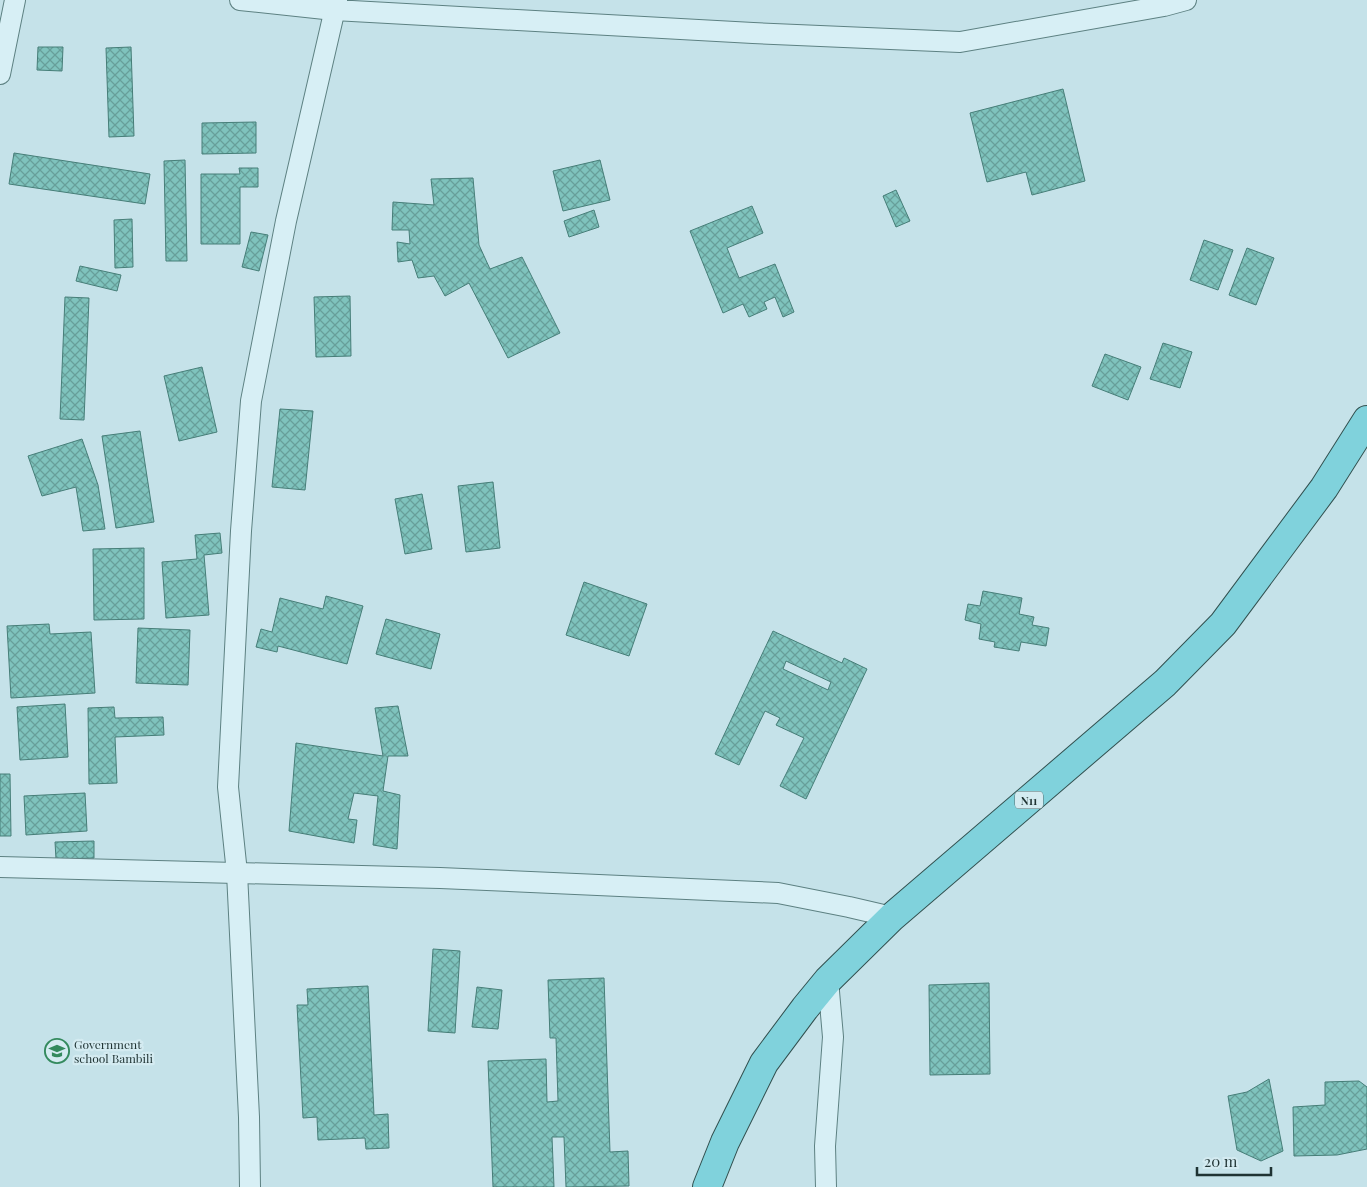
<svg xmlns="http://www.w3.org/2000/svg" width="1367" height="1187" font-family="'Playfair Display',serif">
  <defs>
    <pattern id="building-cross-hatch" width="8" height="8" patternUnits="userSpaceOnUse" patternTransform="scale(1.25)"><rect width="8" height="8" fill="#7fc3bd"/><path d="M0 0l8 8M0 8l8-8" fill="none" stroke="#679f9a"/></pattern>
  </defs>
  <rect width="100%" height="100%" fill="#c5e2e9"/>
  <g fill="url(#building-cross-hatch)" stroke="#467e78" fill-rule="evenodd">
    <polygon points="38,47 63,47 62,71 37,70"/>
    <polygon points="131,47 134,136 109,137 106,48"/>
    <polygon points="1063,89 1085,181 1032,195 1026,172 987,182 970,113"/>
    <polygon points="256,122 256,153 202,154 202,123"/>
    <polygon points="14,153 150,174 145,204 9,184"/>
    <polygon points="185,160 187,261 166,261 164,161"/>
    <polygon points="600,160 610,200 563,211 553,171"/>
    <polygon points="239,168 258,168 258,187 240,187 240,244 201,244 201,174 240,174"/>
    <polygon points="473,178 479,245 490,269 522,257 560,333 508,358 469,283 445,296 434,276 418,278 412,260 398,262 397,242 410,244 409,230 392,230 393,202 434,205 431,179"/>
    <polygon points="896,190 910,221 896,227 883,196"/>
    <polygon points="752,206 763,233 727,248 739,278 775,264 794,312 783,317 775,297 764,302 767,309 749,317 743,304 723,313 690,231"/>
    <polygon points="594,210 599,227 569,237 564,221"/>
    <polygon points="132,219 133,267 115,268 114,220"/>
    <polygon points="251,232 268,235 259,271 242,267"/>
    <polygon points="1204,240 1233,250 1218,290 1190,280"/>
    <polygon points="1247,248 1274,258 1256,305 1229,295"/>
    <polygon points="80,266 121,275 117,291 76,281"/>
    <polygon points="350,296 351,356 316,357 314,297"/>
    <polygon points="65,297 89,298 84,420 60,419"/>
    <polygon points="1163,343 1192,352 1180,388 1150,379"/>
    <polygon points="1105,354 1141,367 1128,400 1092,386"/>
    <polygon points="202,367 217,432 179,441 164,376"/>
    <polygon points="280,409 313,411 305,490 272,487"/>
    <polygon points="140,431 154,522 116,528 102,436"/>
    <polygon points="82,439 98,485 105,529 83,531 76,487 42,496 28,456"/>
    <polygon points="493,482 500,548 466,552 458,486"/>
    <polygon points="422,494 432,549 405,554 395,499"/>
    <polygon points="220,533 222,553 204,555 209,615 166,618 162,562 197,559 195,535"/>
    <polygon points="144,548 144,619 94,620 93,549"/>
    <polygon points="584,582 647,604 629,656 566,635"/>
    <polygon points="983,591 1022,598 1019,614 1034,617 1032,625 1049,628 1046,646 1021,642 1019,651 994,647 995,642 979,639 981,624 965,620 968,604 980,606"/>
    <polygon points="326,596 363,606 347,664 278,646 277,652 256,647 261,629 272,632 280,598 323,609"/>
    <polygon points="386,619 440,634 431,669 376,654"/>
    <polygon points="49,624 50,634 91,632 95,693 11,698 7,626"/>
    <polygon points="138,628 190,630 188,685 136,683"/>
    <path d="M773 631 842 663 844 658 867 669 806 799 780 786 804 738 776 725 780 718 765 711 739 765 715 754ZM786 661 831 682 828 690 783 669Z"/>
    <polygon points="65,704 68,757 20,760 17,707"/>
    <polygon points="398,706 408,756 388,756 383,791 400,795 397,849 373,845 378,796 354,793 348,819 357,820 354,843 289,831 296,743 383,756 375,708"/>
    <polygon points="114,707 115,718 163,717 164,735 115,737 117,783 89,784 88,708"/>
    <polygon points="0,774 10,774 11,836 0,836"/>
    <polygon points="85,793 87,831 26,835 24,796"/>
    <polygon points="94,841 94,858 56,859 55,842"/>
    <polygon points="433,949 460,951 455,1033 428,1031"/>
    <polygon points="604,978 610,1152 628,1151 629,1186 566,1187 564,1137 552,1137 554,1187 493,1187 488,1061 546,1059 547,1102 558,1101 556,1038 550,1038 548,980"/>
    <polygon points="989,983 990,1074 930,1075 929,985"/>
    <polygon points="368,986 374,1115 388,1114 389,1148 366,1149 365,1138 318,1140 317,1117 303,1118 297,1005 308,1005 307,989"/>
    <polygon points="477,987 502,990 498,1029 472,1027"/>
    <polygon points="1269,1079 1283,1151 1261,1161 1237,1150 1228,1096 1247,1092"/>
    <polygon points="1359,1081 1367,1087 1367,1149 1337,1155 1294,1156 1293,1107 1325,1105 1325,1082"/>
  </g>
  <g fill="none" stroke-linecap="round" stroke-linejoin="round">
    <defs>
      <g id="minor">
        <polyline points="240,0 334,10 753,33 960,42 1164,6 1186,0"/>
        <polyline points="0,74 15,0"/>
        <polyline points="0,867 440,878 778,893 849,907 892,917"/>
        <polyline points="250,1187 249,1117 237,873 228,787 241,531 251,401 286,221 337,0"/>
        <polyline points="826,1187 825,1146 833,1037 828,980"/>
      </g>
      <polyline id="trunk" points="707,1187 725,1142 764,1063 805,1008 828,980 892,917 1165,683 1223,624 1324,488 1367,420"/>
    </defs>
    <use href="#minor" stroke="#5d8182" stroke-width="22"/>
    <use href="#trunk" stroke="#31504f" stroke-width="30"/>
    <use href="#minor" stroke="#d7eff5" stroke-width="20"/>
    <use href="#trunk" stroke="#80d2dc" stroke-width="28"/>
  </g>
  <defs>
    <symbol id="school-ring" viewBox="-11 -11 22 22"><circle r="9.5" fill="#d4ebf1" stroke="#348a5e" stroke-width="1.5"/><path d="M0-5L7-2L0 1L-7-2ZM-4 1L0 2.5L4 1V4Q0 6-4 4Z" fill="#348a5e"/></symbol>
  </defs>
  <g fill-rule="evenodd">
    <use href="#school-ring" x="43" y="1037" width="28" height="28"/>
  </g>
  <g text-anchor="middle" dominant-baseline="central" stroke-width="4.5" stroke-linejoin="round" paint-order="stroke">
    <rect fill="#d4ebf1" stroke="#556a6c" stroke-width="1" x="1015" y="791.5" width="28" height="17" rx="4"/>
    <g font-size="11" font-weight="bold" fill="#1f3333">
      <text x="1029" y="800">N11</text>
    </g>
    <g font-size="12" fill="#1f3333" stroke="#d4ebf1" text-anchor="start">
      <text x="74" y="1044">Government<tspan x="74" dy="14">school Bambili</tspan></text>
    </g>
  </g>
  <path d="M1197 1167v8h74v-8" fill="none" stroke="#1f3333" stroke-width="2.5"/>
  <text x="1204" y="1167" font-size="15" fill="#1f3333" stroke="#d4ebf1" stroke-width="4" paint-order="stroke">20 m</text>
</svg>
